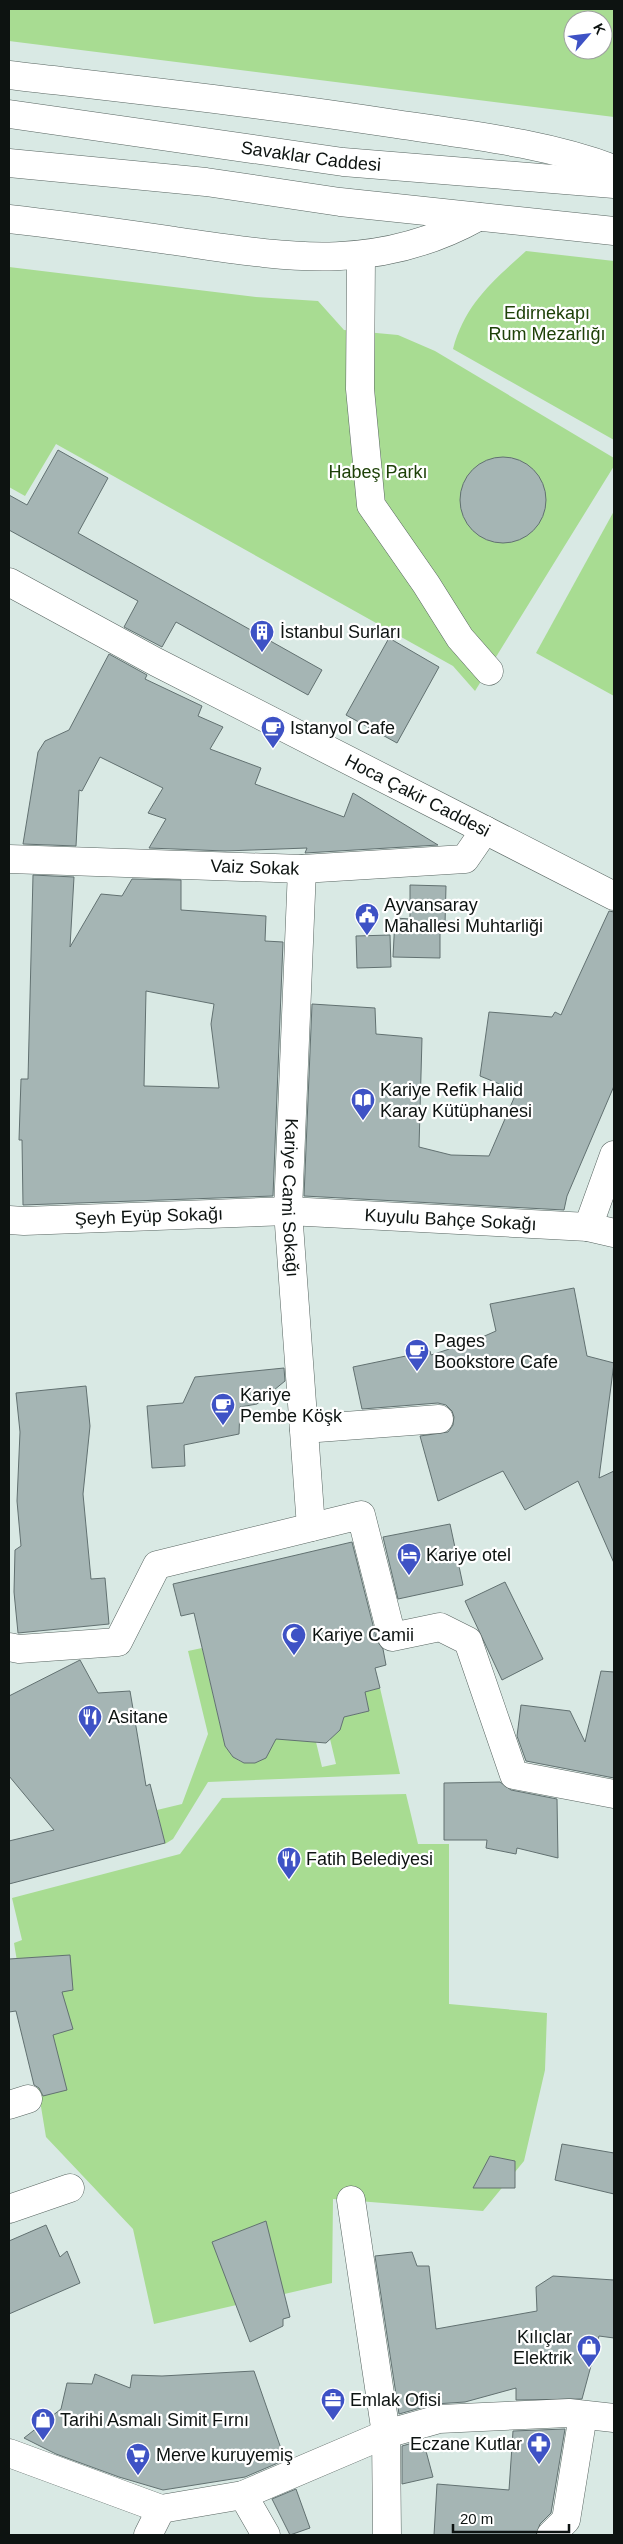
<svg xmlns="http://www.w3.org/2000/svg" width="623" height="2544" font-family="Arial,sans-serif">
  <rect width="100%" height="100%" fill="#d9e9e4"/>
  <g fill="#a8dc92" fill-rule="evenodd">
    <path d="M9 9H614V117L9 41ZM573 20H603V50H573Z"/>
    <path d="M526 251 614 261V440L453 349C465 304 493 281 526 251Z"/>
    <polygon points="9,267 256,297 318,301 344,330 398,335 435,351 614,458 614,466 475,691 453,666 56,444 25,496 9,487"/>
    <polygon points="614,511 614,696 536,653"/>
    <path d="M202 1648 225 1746C237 1763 246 1768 265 1758L272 1734 292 1730 302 1741 316 1742 322 1767 336 1764 330 1739 340 1730 344 1717 369 1711 365 1692 380 1688 400 1774 208 1782 173 1839 165 1844 157 1810 182 1804 208 1734 188 1651Z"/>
    <polygon points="406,1794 418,1844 449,1844 449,2004 547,2013 545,2070 524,2161 483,2211 333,2199 332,2283 154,2324 133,2229 46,2137 14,1943 22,1940 12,1898 180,1854 222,1798"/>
  </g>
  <g fill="#a5b5b4" stroke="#627171" fill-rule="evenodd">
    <polygon points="58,450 108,478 78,533 322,670 308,695 176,622 162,647 124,627 138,601 9,530 9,495 27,505"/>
    <circle cx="503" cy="500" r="43"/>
    <polygon points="389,638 439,667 397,743 346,715"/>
    <polygon points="109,654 147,675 145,679 202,706 198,716 223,727 210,749 261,768 255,784 344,817 353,793 438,845 305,853 307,848 225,851 149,848 166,819 148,813 163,788 100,757 82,791 79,790 76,846 23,844 38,752 45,741 69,730"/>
    <path d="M33 875 74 877 70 947 101 894 122 896 132 879 181 880V910L266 916 265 941 283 942 273 1196 23 1205 22 1140H19L21 1079H28ZM146 991 214 1004 211 1024 219 1088 144 1086Z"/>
    <polygon points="410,885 446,886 445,925 440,925 440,958 393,957 395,918 410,919"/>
    <polygon points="609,911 614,912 614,1086 567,1196 564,1210 304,1196 312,1004 375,1008 376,1034 422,1038 419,1147 451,1155 489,1156 517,1091 480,1076 489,1012 552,1017 555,1012 561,1015"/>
    <polygon points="390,935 391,967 357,968 356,936"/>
    <polygon points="574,1288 587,1356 614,1363 599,1478 614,1471 614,1563 578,1481 525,1510 503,1471 438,1501 420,1436 448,1432 453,1425 454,1417 452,1411 446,1405 438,1403 362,1409 353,1367 430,1351 431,1355 471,1342 496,1331 490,1304"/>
    <polygon points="284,1368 285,1381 257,1404 240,1407 239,1434 184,1445 185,1466 152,1468 147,1406 183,1403 195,1377"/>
    <polygon points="86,1386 90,1426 83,1494 91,1579 105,1578 109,1624 18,1633 14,1592 15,1550 21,1546 17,1501 20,1432 16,1393"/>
    <polygon points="450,1524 463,1585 398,1599 383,1537"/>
    <polygon points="352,1542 377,1641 383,1649 386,1665 375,1668 380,1688 365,1692 369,1711 344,1717 340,1730 326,1743 276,1739 266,1758 255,1763 244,1763 233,1757 225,1746 194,1613 181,1616 173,1584"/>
    <polygon points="505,1582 543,1659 502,1680 465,1601"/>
    <polygon points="80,1660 98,1693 130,1691 146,1786 150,1784 165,1843 9,1884 9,1841 54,1830 9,1776 9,1696"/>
    <polygon points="601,1671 614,1672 614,1778 526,1761 517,1736 521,1705 570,1711 585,1742"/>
    <polygon points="500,1782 511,1790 557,1799 558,1858 517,1848 516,1854 486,1848 487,1840 444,1840 444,1783"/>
    <polygon points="70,1955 73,1990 62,1992 73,2029 53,2035 67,2090 43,2096 39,2088 34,2085 16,2011 9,2012 9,1959"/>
    <polygon points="562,2144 614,2153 614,2194 555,2180"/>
    <polygon points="490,2156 515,2161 515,2188 473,2188"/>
    <polygon points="266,2221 290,2317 283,2319 283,2326 250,2342 212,2242"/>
    <polygon points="46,2225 60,2257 67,2251 80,2283 9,2314 9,2241"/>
    <polygon points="412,2252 417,2266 429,2266 436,2329 537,2311 536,2287 553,2276 614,2280 614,2338 599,2336 582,2399 516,2400 516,2388 465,2402 435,2404 399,2414 375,2256"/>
    <polygon points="254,2371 285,2460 245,2477 163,2490 119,2477 56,2454 24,2438 61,2409 67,2383 92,2384 95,2374 130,2388 132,2375 162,2376"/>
    <polygon points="565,2429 551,2513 540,2524 536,2535 434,2535 437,2484 509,2490 513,2431"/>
    <polygon points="423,2440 433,2477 402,2484 402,2446"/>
    <polygon points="296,2489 310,2528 290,2535 272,2499"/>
  </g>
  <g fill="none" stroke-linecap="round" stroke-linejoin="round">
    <defs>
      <g id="street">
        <polyline points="361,256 360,389 371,505 426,584 460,638 489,671"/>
        <path id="s1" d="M9 859 302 869 465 859 485 830"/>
        <path id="s2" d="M302 869 288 1211 311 1527"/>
        <path id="s3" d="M9 1220 24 1221 288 1211 588 1227 614 1233"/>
        <polyline points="588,1227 614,1155"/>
        <polyline points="304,1429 439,1419"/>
        <polyline points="9,1647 19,1649 118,1642 157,1565 361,1515 392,1637 440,1627 468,1641 514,1775 614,1794"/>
        <polyline points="9,2105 28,2099"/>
        <polyline points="351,2200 386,2434 387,2535"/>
        <polyline points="9,2209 70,2188"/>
        <polyline points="243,2495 266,2535"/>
        <polyline points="551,2535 566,2520 583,2415"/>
      </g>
      <g id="secondary">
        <path id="s4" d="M9 582 156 662 614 896"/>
        <polyline points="9,2453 161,2509 243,2495 386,2434 439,2419 569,2413 614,2418"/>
        <polyline points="148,2535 161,2509"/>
      </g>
      <g id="primary">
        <path d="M9 75C138 90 267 104 396 124 469 135 545 143 614 169"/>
        <path id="s5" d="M9 114 343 162 614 184"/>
        <polyline points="9,163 206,182 340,202 614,231"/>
        <path d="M9 219C64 225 119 233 175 241 285 257 375 274 478 217"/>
      </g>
    </defs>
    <use href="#street" stroke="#586561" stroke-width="29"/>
    <use href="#secondary" stroke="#586561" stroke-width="29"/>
    <use href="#primary" stroke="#586561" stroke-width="29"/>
    <use href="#street" stroke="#fff" stroke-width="28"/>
    <use href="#secondary" stroke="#fff" stroke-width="28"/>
    <use href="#primary" stroke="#fff" stroke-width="28"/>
  </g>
  <defs>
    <symbol id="building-pin" viewBox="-11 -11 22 30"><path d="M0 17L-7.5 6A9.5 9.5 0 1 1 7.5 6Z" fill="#3e52c5" stroke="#fff"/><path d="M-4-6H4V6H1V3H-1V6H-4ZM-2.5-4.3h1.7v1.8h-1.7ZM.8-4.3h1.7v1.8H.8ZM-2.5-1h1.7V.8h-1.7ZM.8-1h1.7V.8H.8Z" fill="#fff"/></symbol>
    <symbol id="cafe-pin" viewBox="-11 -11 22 30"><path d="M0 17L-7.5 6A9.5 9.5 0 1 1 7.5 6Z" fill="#3e52c5" stroke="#fff"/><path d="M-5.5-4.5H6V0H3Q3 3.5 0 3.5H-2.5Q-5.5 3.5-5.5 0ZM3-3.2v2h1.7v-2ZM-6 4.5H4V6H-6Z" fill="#fff"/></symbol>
    <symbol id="civic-pin" viewBox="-11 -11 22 30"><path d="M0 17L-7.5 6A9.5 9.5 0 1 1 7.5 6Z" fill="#3e52c5" stroke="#fff"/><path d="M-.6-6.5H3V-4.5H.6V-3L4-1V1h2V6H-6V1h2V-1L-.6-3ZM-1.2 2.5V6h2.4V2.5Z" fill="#fff"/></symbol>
    <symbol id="library-pin" viewBox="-11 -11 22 30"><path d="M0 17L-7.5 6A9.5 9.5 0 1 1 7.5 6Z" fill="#3e52c5" stroke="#fff"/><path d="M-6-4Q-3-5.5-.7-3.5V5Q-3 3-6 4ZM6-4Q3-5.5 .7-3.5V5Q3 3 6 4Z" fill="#fff"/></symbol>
    <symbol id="hotel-pin" viewBox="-11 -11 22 30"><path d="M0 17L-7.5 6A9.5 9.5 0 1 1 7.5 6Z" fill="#3e52c5" stroke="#fff"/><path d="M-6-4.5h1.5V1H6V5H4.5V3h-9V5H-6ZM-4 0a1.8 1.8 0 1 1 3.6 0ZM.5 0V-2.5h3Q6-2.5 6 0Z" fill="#fff"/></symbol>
    <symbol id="mosque-pin" viewBox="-11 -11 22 30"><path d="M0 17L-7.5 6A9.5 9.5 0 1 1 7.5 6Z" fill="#3e52c5" stroke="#fff"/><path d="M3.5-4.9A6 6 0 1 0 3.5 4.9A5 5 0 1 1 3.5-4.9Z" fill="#fff"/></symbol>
    <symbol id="restaurant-pin" viewBox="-11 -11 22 30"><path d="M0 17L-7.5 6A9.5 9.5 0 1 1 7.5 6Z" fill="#3e52c5" stroke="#fff"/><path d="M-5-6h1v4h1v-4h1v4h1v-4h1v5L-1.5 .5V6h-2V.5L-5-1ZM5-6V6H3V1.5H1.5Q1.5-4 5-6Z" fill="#fff"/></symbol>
    <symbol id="shop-pin" viewBox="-11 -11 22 30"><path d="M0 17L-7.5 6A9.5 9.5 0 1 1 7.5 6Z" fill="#3e52c5" stroke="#fff"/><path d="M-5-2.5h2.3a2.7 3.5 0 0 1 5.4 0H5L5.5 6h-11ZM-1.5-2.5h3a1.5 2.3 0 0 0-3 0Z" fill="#fff"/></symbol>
    <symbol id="office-pin" viewBox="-11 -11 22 30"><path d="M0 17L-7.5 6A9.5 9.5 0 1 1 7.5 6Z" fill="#3e52c5" stroke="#fff"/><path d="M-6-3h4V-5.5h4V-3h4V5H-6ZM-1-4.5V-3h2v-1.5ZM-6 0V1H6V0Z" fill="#fff"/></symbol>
    <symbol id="pharmacy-pin" viewBox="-11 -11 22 30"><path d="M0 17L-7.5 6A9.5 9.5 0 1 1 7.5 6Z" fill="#3e52c5" stroke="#fff"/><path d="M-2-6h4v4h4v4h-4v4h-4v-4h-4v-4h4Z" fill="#fff"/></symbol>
    <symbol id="supermarket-pin" viewBox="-11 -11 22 30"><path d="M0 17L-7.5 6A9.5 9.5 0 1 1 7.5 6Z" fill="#3e52c5" stroke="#fff"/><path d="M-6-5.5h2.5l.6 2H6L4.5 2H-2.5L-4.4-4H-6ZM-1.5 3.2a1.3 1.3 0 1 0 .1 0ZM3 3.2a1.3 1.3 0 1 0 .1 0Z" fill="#fff"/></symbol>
  </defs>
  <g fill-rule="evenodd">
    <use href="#building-pin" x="248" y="618" width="28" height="38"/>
    <use href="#cafe-pin" x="259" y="714" width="28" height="38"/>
    <use href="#civic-pin" x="353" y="901" width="28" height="38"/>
    <use href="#library-pin" x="349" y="1086" width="28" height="38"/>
    <use href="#cafe-pin" x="403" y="1337" width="28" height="38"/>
    <use href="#cafe-pin" x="209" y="1391" width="28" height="38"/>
    <use href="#hotel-pin" x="395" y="1541" width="28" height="38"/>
    <use href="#mosque-pin" x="280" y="1621" width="28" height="38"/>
    <use href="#restaurant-pin" x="76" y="1703" width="28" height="38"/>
    <use href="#restaurant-pin" x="275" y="1845" width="28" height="38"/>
    <use href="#shop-pin" x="575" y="2333" width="28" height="38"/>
    <use href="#office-pin" x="319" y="2386" width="28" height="38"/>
    <use href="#shop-pin" x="29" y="2406" width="28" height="38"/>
    <use href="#pharmacy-pin" x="525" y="2430" width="28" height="38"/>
    <use href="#supermarket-pin" x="124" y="2441" width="28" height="38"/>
  </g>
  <g text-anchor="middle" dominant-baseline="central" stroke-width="4.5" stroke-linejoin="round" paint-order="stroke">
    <g font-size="18" fill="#0d1311" stroke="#fff">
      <text stroke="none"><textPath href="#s5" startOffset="305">Savaklar Caddesi</textPath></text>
      <text stroke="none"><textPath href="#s4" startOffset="461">Hoca Çakir Caddesi</textPath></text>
      <text stroke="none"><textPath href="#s1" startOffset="246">Vaiz Sokak</textPath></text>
      <text stroke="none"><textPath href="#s2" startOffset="329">Kariye Cami Sokağı</textPath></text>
      <text stroke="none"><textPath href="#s3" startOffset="140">Şeyh Eyüp Sokağı</textPath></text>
      <text stroke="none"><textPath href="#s3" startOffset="442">Kuyulu Bahçe Sokağı</textPath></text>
    </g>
    <g font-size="18" fill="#1e4108" stroke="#fff">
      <text x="547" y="313">Edirnekapı<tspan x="547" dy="21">Rum Mezarlığı</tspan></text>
      <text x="378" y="472">Habeş Parkı</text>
    </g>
    <g font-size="18" fill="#0d1311" stroke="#fff" text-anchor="start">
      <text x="280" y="632">İstanbul Surları</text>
      <text x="290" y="728">Istanyol Cafe</text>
      <text x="384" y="905">Ayvansaray<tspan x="384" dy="21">Mahallesi Muhtarliği</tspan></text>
      <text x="380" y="1090">Kariye Refik Halid<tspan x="380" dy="21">Karay Kütüphanesi</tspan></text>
      <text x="434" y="1341">Pages<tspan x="434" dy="21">Bookstore Cafe</tspan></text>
      <text x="240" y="1395">Kariye<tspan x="240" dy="21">Pembe Köşk</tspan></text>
      <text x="426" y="1555">Kariye otel</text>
      <text x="312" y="1635">Kariye Camii</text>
      <text x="108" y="1717">Asitane</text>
      <text x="306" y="1859">Fatih Belediyesi</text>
      <text x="572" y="2337" text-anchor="end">Kılıçlar<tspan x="572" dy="21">Elektrik</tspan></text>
      <text x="350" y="2400">Emlak Ofisi</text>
      <text x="60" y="2420">Tarihi Asmalı Simit Fırnı</text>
      <text x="522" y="2444" text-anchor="end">Eczane Kutlar</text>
      <text x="156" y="2455">Merve kuruyemiş</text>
    </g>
  </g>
  <rect width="623" height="2544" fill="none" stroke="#0d1311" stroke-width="20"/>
  <g transform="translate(588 35) rotate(62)"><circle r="24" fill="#ffffff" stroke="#9ea1a0"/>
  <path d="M0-4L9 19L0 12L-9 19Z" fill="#3e52c5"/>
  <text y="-8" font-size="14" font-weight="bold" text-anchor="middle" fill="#0d1311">K</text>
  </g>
  <path d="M453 2524v8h116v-8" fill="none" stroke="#0d1311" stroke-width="2.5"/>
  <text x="460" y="2524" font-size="15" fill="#0d1311" stroke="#ffffff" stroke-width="4" paint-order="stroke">20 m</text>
</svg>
